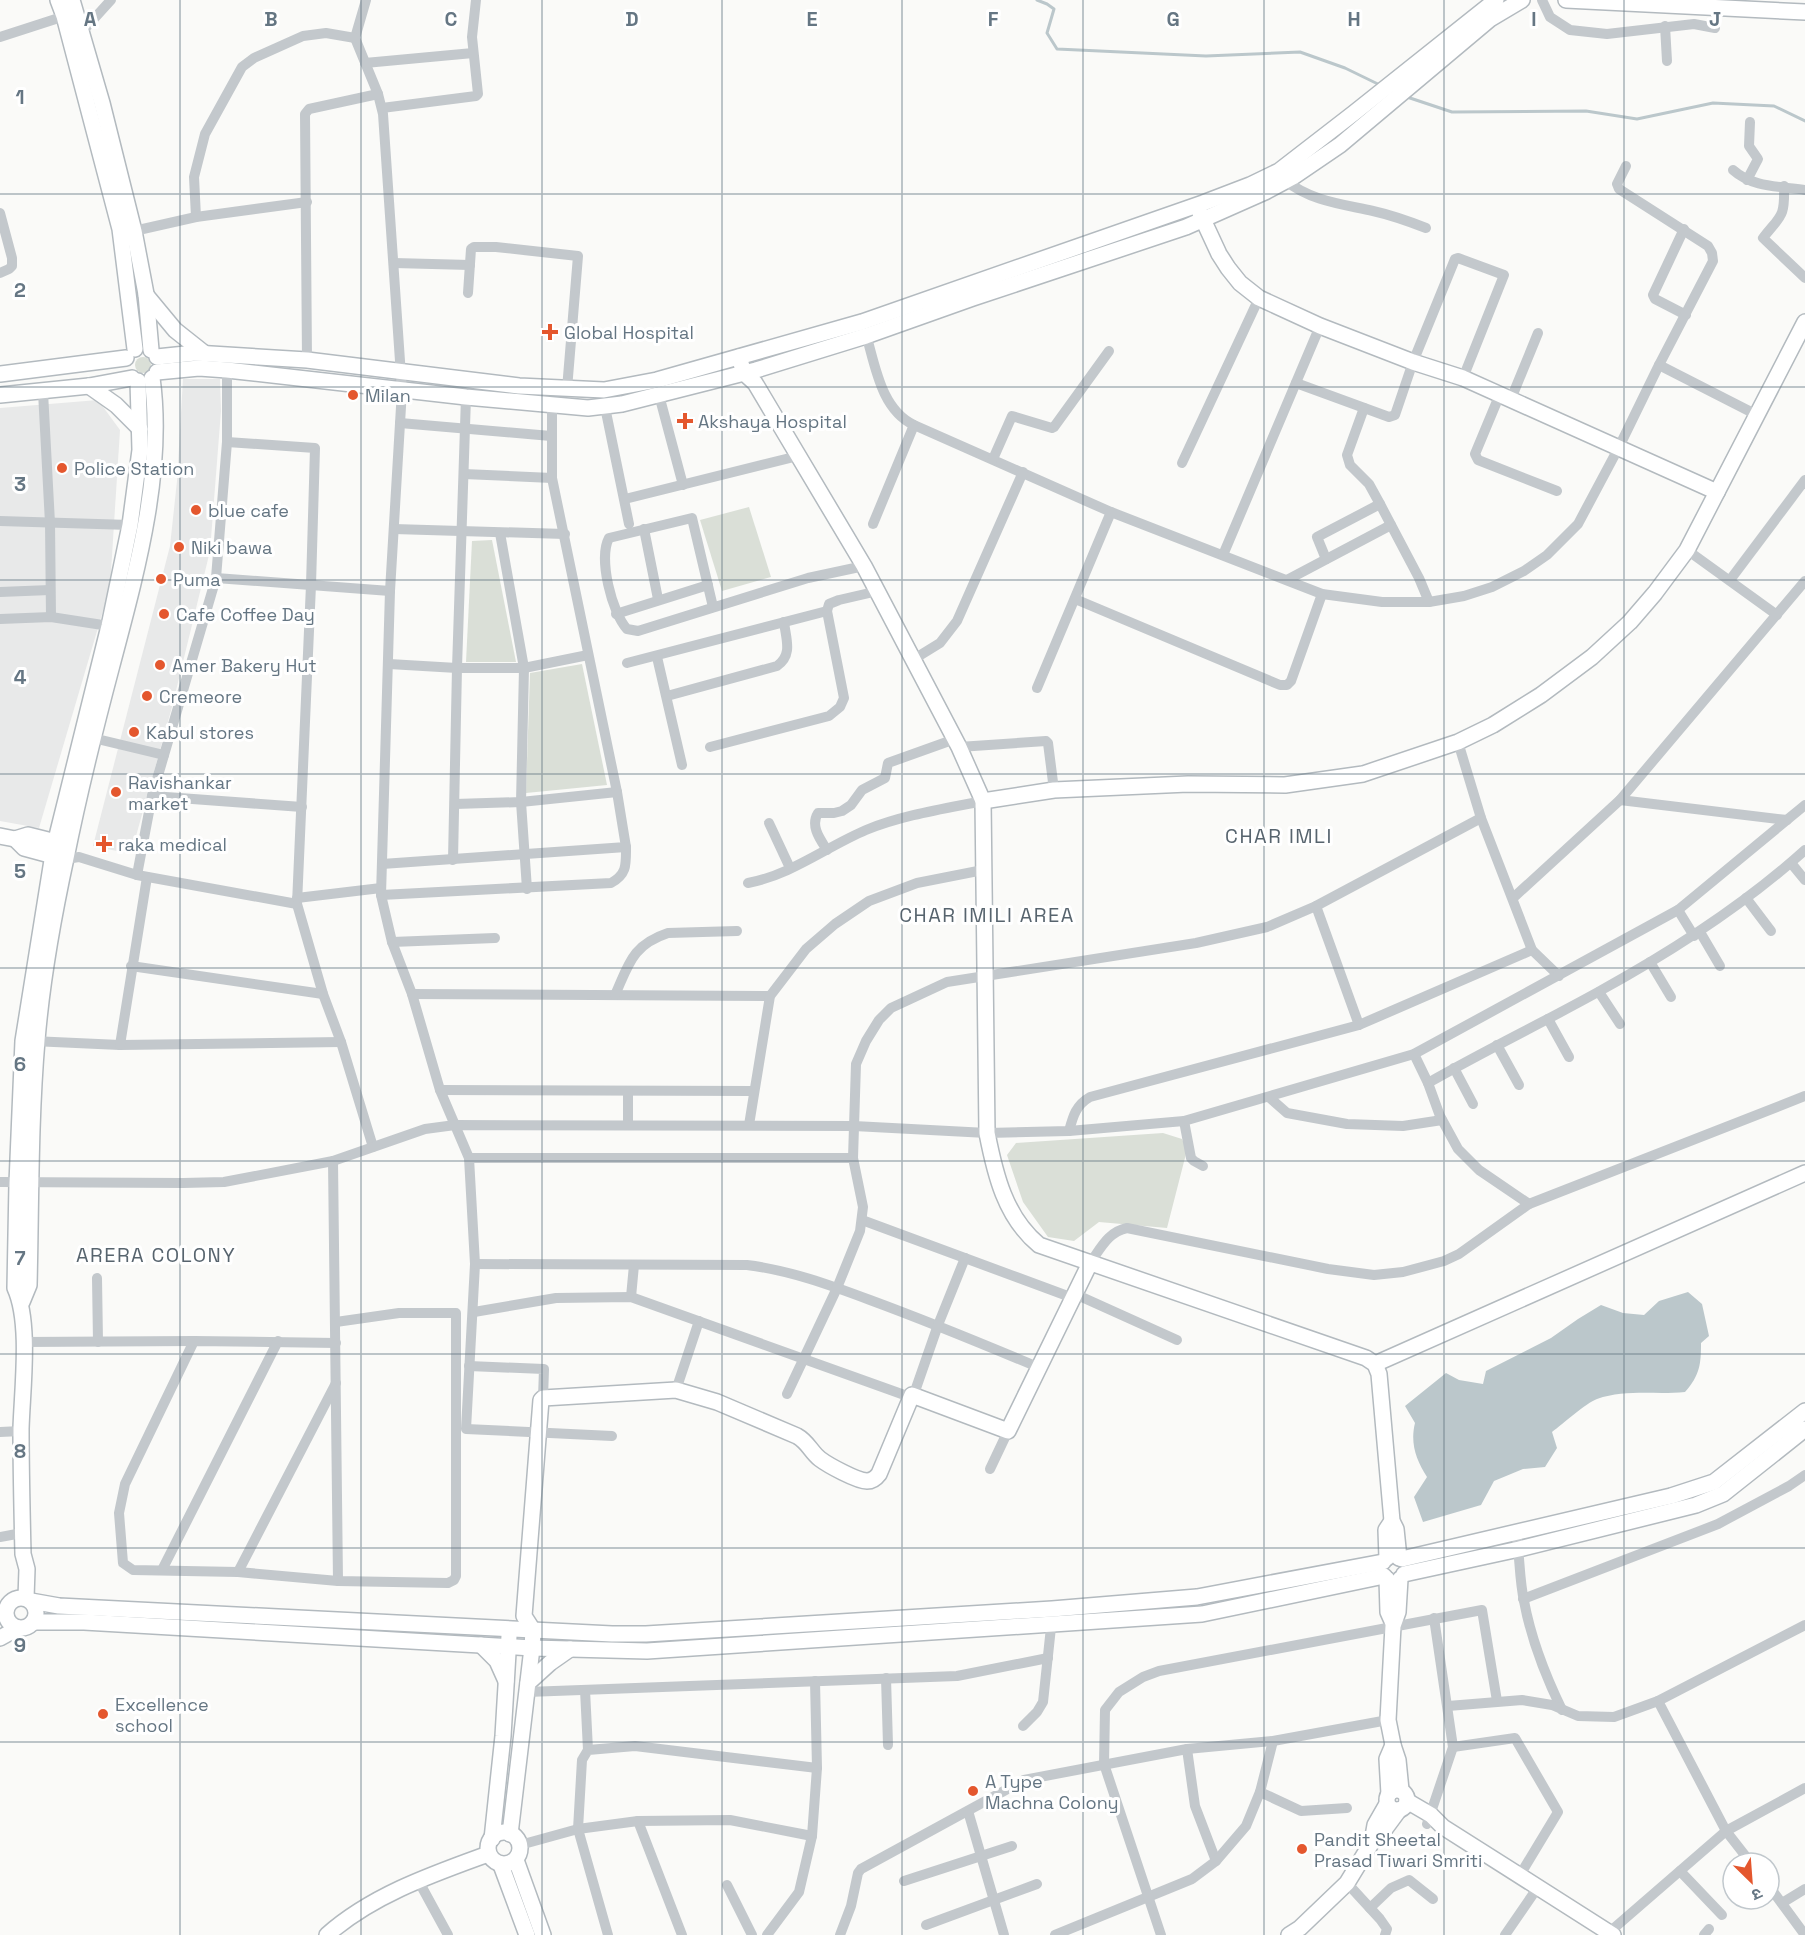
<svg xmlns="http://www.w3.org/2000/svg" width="1805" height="1935" font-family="'Space Grotesk','Noto Sans Devanagari',sans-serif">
  <rect width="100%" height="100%" fill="#fafaf8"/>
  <g fill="#e8e9e9">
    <polygon points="183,379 220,379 221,411 210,551 172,707 131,854 93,846 170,546 177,481"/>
    <polygon points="98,400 120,430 110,587 39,828 0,821 0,408"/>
  </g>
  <g fill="#dadfd7">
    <circle cx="143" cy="365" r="8"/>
    <polygon points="749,507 771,577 722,591 700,520"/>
    <polygon points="492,540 516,662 466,662 472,541"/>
    <polygon points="582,664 607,785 526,793 530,673"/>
    <polygon points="1163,1133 1182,1139 1187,1150 1167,1228 1099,1222 1074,1241 1048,1237 1023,1202 1007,1155 1016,1143"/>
  </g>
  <path fill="#bbc7cb" d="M1688 1292 1702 1304 1709 1336 1701 1343C1701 1364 1700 1375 1685 1392 1656 1395 1626 1389 1597 1399 1586 1403 1563 1424 1552 1432L1557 1448 1545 1467 1523 1469 1494 1481 1481 1505 1423 1522 1414 1497 1427 1477C1416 1460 1410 1443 1415 1423L1405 1406 1446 1373 1459 1380 1483 1384 1486 1371 1551 1338 1578 1319 1601 1305 1623 1313 1644 1315 1659 1301Z"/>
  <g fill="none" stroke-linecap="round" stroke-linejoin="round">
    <g stroke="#bbc7cb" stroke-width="3">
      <polyline points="1037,0 1047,4 1054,9 1047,33 1057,49 1206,56 1300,52 1345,68 1382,86"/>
      <polyline points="1407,97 1452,112 1586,111 1637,119 1713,103 1774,106 1805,121"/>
    </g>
    <defs>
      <g id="secondary">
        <polyline points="58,0 64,16 120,229 135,349"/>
        <polyline points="72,0 102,103 134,231 146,294 151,350"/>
        <polyline points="1566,0 1805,12"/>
        <polyline points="1200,213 1219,254 1228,268 1240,283 1259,298 1320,326 1413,362 1463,378 1717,492"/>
        <polyline points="146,295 175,330 204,353"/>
        <polyline points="157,357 195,353 307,360 519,386 604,390 657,380 862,322 1203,203 1250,185 1279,171 1354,113 1496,0"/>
        <path d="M739 357 744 373 755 383 864 566 959 747 983 801 987 1133C995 1174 1005 1217 1039 1245L1366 1358 1375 1364 1379 1374 1392 1521 1396 1529 1399 1558"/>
        <polyline points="157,372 199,368 227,370 466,397 588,408 622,404 756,370 866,336 973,298 1186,227 1265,192 1293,177 1340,145 1490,19 1522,0"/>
        <polyline points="0,374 126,358"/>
        <polyline points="89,386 116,405 140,429"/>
        <polyline points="0,395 89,386 132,378"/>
        <polyline points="983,801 1054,790 1188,784 1285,785 1363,774 1458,742 1493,725 1541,695 1592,657 1630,622 1655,593 1687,550 1805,322"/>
        <polyline points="0,836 15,839 28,835 64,844"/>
        <polyline points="15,839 24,848 61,858"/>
        <path d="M22 1302 29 1285C31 1204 30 1122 37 1040 42 979 53 918 66 858 79 793 95 729 112 665 136 574 165 472 152 378"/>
        <polyline points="1375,1364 1805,1173"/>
        <polyline points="1387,1558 1386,1530 1392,1521"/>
        <polyline points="1402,1559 1671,1496 1714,1482 1805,1411"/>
        <polyline points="1404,1574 1519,1549 1696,1505 1723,1494 1805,1429"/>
        <polyline points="1387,1579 1388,1612 1392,1621"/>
        <polyline points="1400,1579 1398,1612 1393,1626 1388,1720 1393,1745 1398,1760 1401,1790"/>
        <circle cx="21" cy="1613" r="15"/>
        <path d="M26 1598 27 1569 23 1554C22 1512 21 1471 21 1429 22 1390 31 1323 15 1288L17 1183 23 1041 54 848 109 626 130 525 140 450 138 381"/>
        <polyline points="31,1601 59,1606 612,1634 646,1634 1052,1609 1197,1597 1383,1562"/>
        <polyline points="33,1622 84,1622 532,1648 647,1651 1202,1614 1384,1576"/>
        <polyline points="0,1638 18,1628"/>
        <polyline points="481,1645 497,1661 506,1681"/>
        <polyline points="528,1683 550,1663 570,1649"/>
        <circle cx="1397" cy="1800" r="10"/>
        <polyline points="1389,1794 1387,1759 1393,1745"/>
        <polyline points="1407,1801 1431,1815 1443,1827 1613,1935"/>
        <circle cx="504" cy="1848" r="16"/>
        <path d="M510 1834 532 1648 533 1630 524 1616 541 1400 543 1398 676 1390 717 1402 797 1436C808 1442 811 1452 820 1459 828 1465 857 1481 867 1481 872 1481 876 1478 879 1474L912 1395 1008 1431 1090 1263"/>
        <polyline points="492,1839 503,1736 509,1636"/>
        <polyline points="1372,1842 1375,1825 1387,1804"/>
        <polyline points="516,1860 543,1935"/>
        <polyline points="501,1865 527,1935"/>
        <path d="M327 1935C372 1895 433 1874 488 1854"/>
        <polyline points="1289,1935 1300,1928 1347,1883 1372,1842 1382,1833 1399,1810"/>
      </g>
    </defs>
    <use href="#secondary" stroke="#b3babf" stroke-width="18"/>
    <g stroke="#c3c8cc" stroke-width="10">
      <polyline points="366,0 355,38 378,94 383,114 402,390 390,591 381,895 392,942 412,994 440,1090 469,1158 475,1264 466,1429 612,1436"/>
      <polyline points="1542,0 1550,17 1570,30 1607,34 1694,24 1715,28"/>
      <polyline points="1665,26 1667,61"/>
      <polyline points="78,33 82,32 111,0"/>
      <polyline points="0,37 68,15"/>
      <polyline points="365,63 473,53"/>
      <polyline points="382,108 476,96 478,94 472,37 476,0"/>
      <path d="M1733 170C1753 188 1780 186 1805 190"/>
      <polyline points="1747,180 1758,159 1749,146 1750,122"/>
      <path d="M1286 181C1311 201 1342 204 1373 211 1391 215 1408 221 1426 228"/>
      <path d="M1784 186C1785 218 1781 215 1763 238L1805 278"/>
      <polyline points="0,213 12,258 12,266 9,269 0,273"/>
      <polyline points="196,217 194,177 205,134 242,67 254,58 303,36 326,33 355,38"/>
      <polyline points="1684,229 1653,295 1655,299 1686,315"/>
      <polyline points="134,231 196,217 307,202"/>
      <polyline points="394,263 470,265"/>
      <polyline points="468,293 471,249 474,247 496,247 578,256 567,389"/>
      <path d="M865 331C875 363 880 409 914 425L1111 512 1322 594 1382 602H1429L1464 596 1492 587 1524 571 1547 555 1578 524 1619 447 1659 365 1713 261 1712 253 1708 246 1619 189 1617 184 1626 166"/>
      <polyline points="307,360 305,114 309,109 378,94"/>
      <polyline points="1659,365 1757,415"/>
      <polyline points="1296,383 1389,417 1395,415 1413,362 1455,259 1458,258 1504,275 1463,378"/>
      <polyline points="43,392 50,523 51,617"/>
      <polyline points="1500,394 1475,454 1478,460 1557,491"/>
      <polyline points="659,395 683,485"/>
      <polyline points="1511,399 1538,333"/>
      <polyline points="605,407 629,524"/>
      <polyline points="1364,408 1347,455 1350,465 1369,484 1380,504 1419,578 1429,602"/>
      <polyline points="400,423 551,436"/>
      <polyline points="227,442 315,448 311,585 297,904 323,994 341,1042 373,1147"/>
      <polyline points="993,459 1012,416 1052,428 1054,427 1109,351"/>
      <polyline points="1182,463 1259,298"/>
      <polyline points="464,474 552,478"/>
      <polyline points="625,499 798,456"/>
      <polyline points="0,521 130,525"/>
      <polyline points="873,524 914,425"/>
      <polyline points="394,529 565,534"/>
      <polyline points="644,529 658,599"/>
      <polyline points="500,533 524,668 521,802 527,889"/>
      <polyline points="1687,550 1777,615"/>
      <polyline points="1223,555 1320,326"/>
      <polyline points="1326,559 1317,537 1380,504"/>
      <polyline points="216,578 390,591"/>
      <polyline points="1287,580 1391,525"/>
      <polyline points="1730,580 1805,480"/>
      <polyline points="0,592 50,590"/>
      <polyline points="1075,599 1280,685 1287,685 1291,681 1322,594"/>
      <path d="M713 607 692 518 609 538C598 558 612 613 627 629L638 631 808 578 864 566"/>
      <polyline points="616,614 708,585"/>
      <polyline points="0,619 51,617 109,626"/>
      <polyline points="657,657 682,765"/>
      <polyline points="914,659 940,643 957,621 1023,472"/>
      <polyline points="627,663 827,611"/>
      <polyline points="389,664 457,668 524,668 588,655"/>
      <polyline points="1037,688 1111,512"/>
      <path d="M667 696 777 666C793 655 786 639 784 622"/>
      <polyline points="93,738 164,755"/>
      <polyline points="1458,742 1481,818 1532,950 1559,976"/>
      <polyline points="710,747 829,716 840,707 844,698 827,611 829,604 839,600 878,591"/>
      <polyline points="959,747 1046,741 1048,743 1054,790"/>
      <polyline points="152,796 302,807"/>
      <polyline points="1620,800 1787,820"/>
      <polyline points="455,804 521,802 617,792"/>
      <polyline points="769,823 790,868"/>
      <path d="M827 850C820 839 810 826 818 813H834L842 811 851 805 862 790 885 778 888 763 955 739"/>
      <polyline points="66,859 79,857 137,875 297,904"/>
      <polyline points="453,860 457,668 466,397"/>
      <polyline points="1791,863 1805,880"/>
      <polyline points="382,864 626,847 617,792 552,478 552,405"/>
      <polyline points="137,875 152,796 216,578 227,442 227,370"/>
      <path d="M748 883C791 875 826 847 866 830 903 815 943 809 983 801"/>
      <path d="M381 895 611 883C627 874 626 865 626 847"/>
      <polyline points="297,898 381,888"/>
      <polyline points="1513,898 1620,800 1805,581"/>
      <polyline points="1746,898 1771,931"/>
      <polyline points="1316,906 1359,1025"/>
      <polyline points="1678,910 1694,936"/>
      <polyline points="1700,932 1720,966"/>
      <polyline points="392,942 495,938"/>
      <polyline points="1650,962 1671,997"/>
      <polyline points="131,966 323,994"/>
      <polyline points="1599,992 1620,1024"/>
      <polyline points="412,994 770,996"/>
      <path d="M615 995C629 964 632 945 668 933L737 931"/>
      <polyline points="1548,1019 1569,1057"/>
      <polyline points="32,1041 120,1045 341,1042"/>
      <polyline points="120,1045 147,877"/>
      <polyline points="1497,1045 1519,1085"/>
      <polyline points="1414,1054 1428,1083 1440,1116 1458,1149 1479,1170 1529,1204"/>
      <polyline points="1454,1068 1473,1104"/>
      <path d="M1428 1083C1484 1051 1542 1023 1598 992 1671 952 1743 906 1805 850"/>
      <polyline points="440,1090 753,1091"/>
      <polyline points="1270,1098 1287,1113 1347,1124 1403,1126 1442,1120"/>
      <polyline points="1184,1121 1191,1158 1194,1161 1203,1166"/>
      <polyline points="628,1125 628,1091"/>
      <polyline points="749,1125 770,996 806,949 835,924 869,901 917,883 983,870"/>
      <path d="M1069 1131C1073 1116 1076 1105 1090 1097L1359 1025 1532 950"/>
      <polyline points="469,1158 853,1158"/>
      <polyline points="333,1161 338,1581"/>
      <polyline points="0,1182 183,1183 224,1182 333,1161 425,1129 455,1125 854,1126 987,1133 1069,1131 1184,1121 1414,1054 1678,910 1805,805"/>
      <polyline points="862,1220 1073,1298"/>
      <path d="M1090 1263C1101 1248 1108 1232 1127 1228L1328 1269 1374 1275 1403 1272 1444 1261 1459 1254 1529 1204 1805 1096"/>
      <path d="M475 1264 747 1265C789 1270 830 1285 870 1300 927 1321 983 1344 1040 1368"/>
      <polyline points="97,1278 98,1342"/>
      <polyline points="1075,1294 1177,1340"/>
      <polyline points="631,1297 634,1265"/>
      <polyline points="474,1312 556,1298 631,1297 910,1397"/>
      <polyline points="336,1322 399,1313 456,1313 456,1576 454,1580 448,1583 338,1581 238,1572 133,1570 123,1563 119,1513 125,1484 194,1341 336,1343"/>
      <polyline points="24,1342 194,1341"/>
      <polyline points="469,1366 544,1369 543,1398"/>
      <polyline points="676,1390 699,1321"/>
      <polyline points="787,1394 837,1288 860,1231 863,1207 853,1158 856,1064 866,1041 879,1020 891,1008 947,982 1196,943 1267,927 1316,906 1481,818"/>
      <polyline points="914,1394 938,1325 965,1258"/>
      <polyline points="0,1432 21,1431"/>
      <polyline points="990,1469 1008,1431"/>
      <path d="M1516 1532C1520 1555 1519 1578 1524 1601 1531 1639 1545 1675 1562 1710"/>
      <polyline points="0,1537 22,1533"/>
      <polyline points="162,1570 278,1341"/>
      <polyline points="238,1572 336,1383"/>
      <polyline points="1523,1599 1718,1524 1789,1486 1805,1475"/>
      <polyline points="886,1678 888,1745"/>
      <polyline points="585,1690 588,1750"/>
      <polyline points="527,1692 957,1676 1048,1658"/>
      <polyline points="1658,1701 1726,1831 1751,1863"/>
      <polyline points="1448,1706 1522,1700 1552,1705 1578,1716 1614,1717 1658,1701 1805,1625"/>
      <polyline points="1023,1726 1037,1712 1043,1702 1052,1618"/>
      <polyline points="1453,1747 1515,1738 1558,1812 1520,1875"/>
      <polyline points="1187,1749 1195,1806 1216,1861"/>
      <polyline points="1260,1792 1301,1811 1347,1808"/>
      <polyline points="968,1811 1004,1935"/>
      <polyline points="638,1821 682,1935"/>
      <polyline points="1427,1824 1453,1747 1434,1618"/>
      <polyline points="520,1845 578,1829 638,1821 730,1820 812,1836"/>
      <polyline points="1680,1871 1722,1915"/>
      <polyline points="418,1880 448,1935"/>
      <polyline points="904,1881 1012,1846"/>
      <polyline points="1347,1883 1380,1919 1387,1929 1385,1935"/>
      <polyline points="727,1885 752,1935"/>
      <polyline points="1769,1886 1805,1935"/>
      <polyline points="1782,1903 1805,1889"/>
      <polyline points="1370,1908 1391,1888 1409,1880 1433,1899"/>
      <polyline points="926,1925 1037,1884"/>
      <polyline points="608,1935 578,1829 582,1760 588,1750 635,1746 817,1768"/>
      <polyline points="767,1935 799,1892 812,1836 817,1768 815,1681"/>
      <polyline points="840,1935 851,1906 858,1873 861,1869 1024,1780 1187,1749 1273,1741 1388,1720"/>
      <polyline points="1055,1935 1192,1879 1216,1861 1246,1826 1260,1792 1273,1741"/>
      <polyline points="1161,1935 1104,1764 1105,1710 1119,1692 1143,1677 1159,1671 1482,1610 1497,1701"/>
      <polyline points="1505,1935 1538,1887"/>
      <polyline points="1606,1935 1726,1831 1805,1788"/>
      <polyline points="1704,1935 1709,1929"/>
    </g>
    <use href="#secondary" stroke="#fff" stroke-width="15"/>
  </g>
  <path fill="none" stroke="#657683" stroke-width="1.5" stroke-opacity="0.55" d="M180 0V1935M361 0V1935M542 0V1935M722 0V1935M902 0V1935M1083 0V1935M1264 0V1935M1444 0V1935M1624 0V1935M0 194H1805M0 387H1805M0 580H1805M0 774H1805M0 968H1805M0 1161H1805M0 1354H1805M0 1548H1805M0 1742H1805"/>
  <g fill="#e4572e" stroke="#fff" stroke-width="2">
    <path d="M547 323h6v6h6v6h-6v6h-6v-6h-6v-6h6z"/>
    <circle cx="353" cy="395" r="6"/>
    <path d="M682 412h6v6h6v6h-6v6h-6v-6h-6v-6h6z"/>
    <circle cx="62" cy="468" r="6"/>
    <circle cx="196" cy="510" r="6"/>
    <circle cx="179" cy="547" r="6"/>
    <circle cx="161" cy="579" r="6"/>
    <circle cx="164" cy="614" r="6"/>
    <circle cx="160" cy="665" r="6"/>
    <circle cx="147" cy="696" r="6"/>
    <circle cx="134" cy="732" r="6"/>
    <circle cx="116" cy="792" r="6"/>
    <path d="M101 835h6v6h6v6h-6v6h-6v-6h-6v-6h6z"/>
    <circle cx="103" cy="1714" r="6"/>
    <circle cx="973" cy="1791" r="6"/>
    <circle cx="1302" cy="1849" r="6"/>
  </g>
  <g text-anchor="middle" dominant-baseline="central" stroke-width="6" stroke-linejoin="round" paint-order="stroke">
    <g font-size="18" fill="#657683" stroke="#fff" text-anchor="start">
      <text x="564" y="332">Global Hospital</text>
      <text x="365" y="395">Milan</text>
      <text x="698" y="421">Akshaya Hospital</text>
      <text x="74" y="468">Police Station</text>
      <text x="208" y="510">blue cafe</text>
      <text x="191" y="547">Niki bawa</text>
      <text x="173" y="579">Puma</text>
      <text x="176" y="614">Cafe Coffee Day</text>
      <text x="172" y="665">Amer Bakery Hut</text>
      <text x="159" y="696">Cremeore</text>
      <text x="146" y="732">Kabul stores</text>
      <text x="128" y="782">Ravishankar<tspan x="128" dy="21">market</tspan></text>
      <text x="118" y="844">raka medical</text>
      <text x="115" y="1704">Excellence<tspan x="115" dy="21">school</tspan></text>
      <text x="985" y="1781">A Type<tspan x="985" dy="21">Machna Colony</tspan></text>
      <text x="1314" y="1839">Pandit Sheetal<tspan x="1314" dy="21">Prasad Tiwari Smriti</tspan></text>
    </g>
    <g font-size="20" letter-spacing="1.5" fill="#57646e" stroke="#fff">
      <text x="1279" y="836">CHAR IMLI</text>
      <text x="987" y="915">CHAR IMILI AREA</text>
      <text x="156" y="1255">ARERA COLONY</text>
    </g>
  </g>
  <g font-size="20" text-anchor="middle" font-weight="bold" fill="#657683" stroke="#fff" stroke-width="6" stroke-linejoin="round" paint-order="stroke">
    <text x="90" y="26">A</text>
    <text x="271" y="26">B</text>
    <text x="451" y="26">C</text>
    <text x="632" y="26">D</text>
    <text x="812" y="26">E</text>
    <text x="993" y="26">F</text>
    <text x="1173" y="26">G</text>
    <text x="1354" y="26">H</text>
    <text x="1534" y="26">I</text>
    <text x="1715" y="26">J</text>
    <text x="20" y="104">1</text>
    <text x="20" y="297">2</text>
    <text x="20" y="491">3</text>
    <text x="20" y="684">4</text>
    <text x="20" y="878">5</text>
    <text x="20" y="1071">6</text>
    <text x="20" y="1265">7</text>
    <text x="20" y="1458">8</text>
    <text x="20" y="1652">9</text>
  </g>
  <g transform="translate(1751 1881) rotate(155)"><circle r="28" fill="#ffffff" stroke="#c1c8cd" stroke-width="1.5"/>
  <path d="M0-4.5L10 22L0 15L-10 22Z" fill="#e4572e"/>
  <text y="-9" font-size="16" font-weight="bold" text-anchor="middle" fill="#657683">उ</text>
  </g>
</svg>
